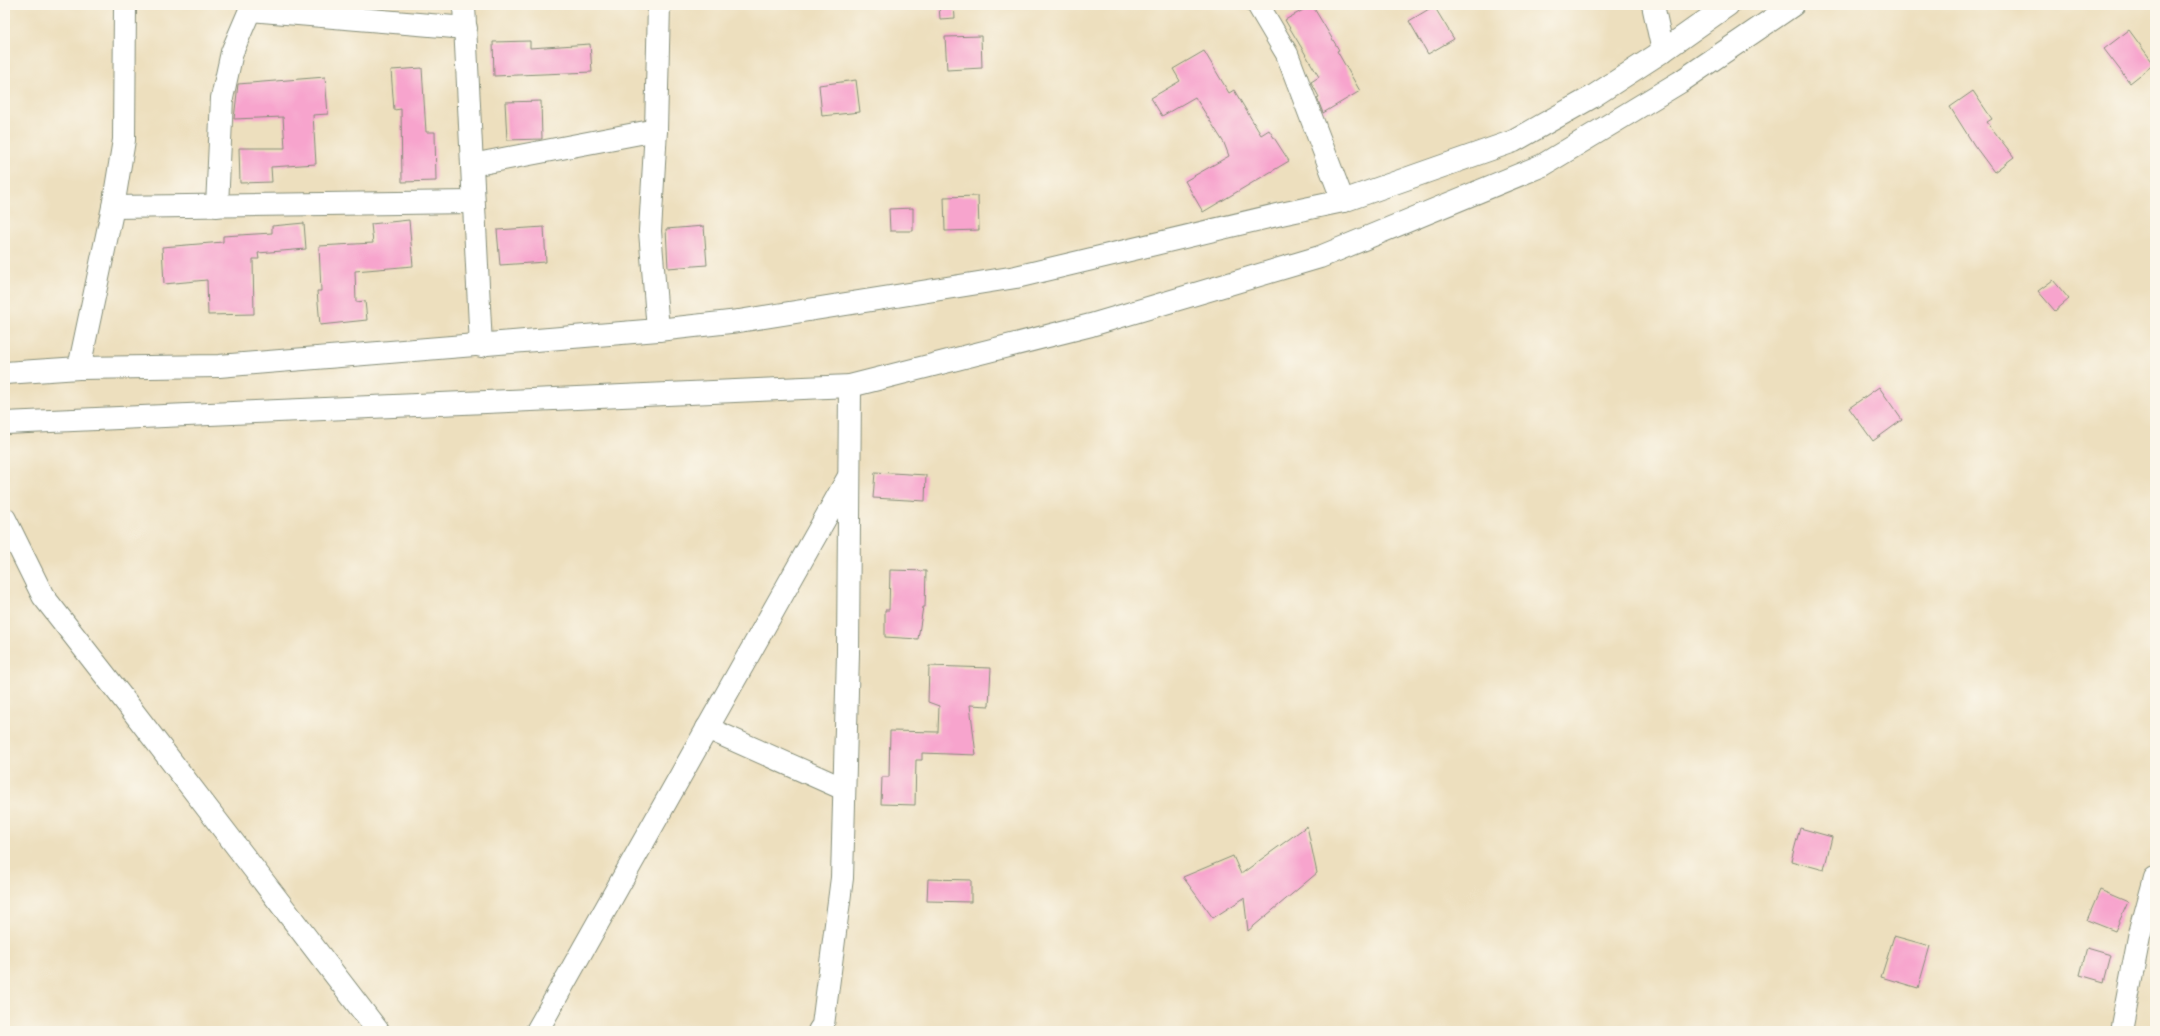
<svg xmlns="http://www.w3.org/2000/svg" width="2160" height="1036" font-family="'Architects Daughter',sans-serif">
  <rect width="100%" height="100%" fill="#fbf7ec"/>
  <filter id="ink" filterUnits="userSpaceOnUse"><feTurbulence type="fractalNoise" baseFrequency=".025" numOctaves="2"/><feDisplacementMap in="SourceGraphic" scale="8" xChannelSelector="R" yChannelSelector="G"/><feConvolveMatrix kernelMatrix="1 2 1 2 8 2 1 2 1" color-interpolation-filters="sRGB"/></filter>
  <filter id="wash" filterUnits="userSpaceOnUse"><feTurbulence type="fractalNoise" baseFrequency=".012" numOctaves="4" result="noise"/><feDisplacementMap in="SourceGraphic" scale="16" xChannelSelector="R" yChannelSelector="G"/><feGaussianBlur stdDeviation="0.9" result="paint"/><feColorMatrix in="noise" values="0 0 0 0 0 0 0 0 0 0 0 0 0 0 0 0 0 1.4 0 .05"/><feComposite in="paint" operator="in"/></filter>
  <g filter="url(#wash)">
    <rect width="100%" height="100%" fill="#eddfbe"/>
    <g id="blocks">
      <g fill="#f7a4cd">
        <polygon points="939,5 954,5 955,18 940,19"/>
        <polygon points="1312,5 1339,50 1337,51 1360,91 1323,113 1317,98 1319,97 1311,82 1319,77 1285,20"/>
        <polygon points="1434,6 1454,39 1428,54 1409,21"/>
        <polygon points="2129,30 2154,64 2130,83 2104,49"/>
        <polygon points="981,36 982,68 947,70 945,37"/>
        <polygon points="530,41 530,48 590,44 592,72 494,76 493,42"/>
        <polygon points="1204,51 1229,93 1234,90 1261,135 1269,130 1289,161 1203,212 1185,181 1229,156 1224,143 1195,97 1162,116 1151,98 1180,81 1173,69"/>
        <polygon points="422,68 426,132 435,132 436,181 402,182 401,109 394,110 391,70"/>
        <polygon points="325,77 328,114 313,115 316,164 271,167 272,182 240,183 239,148 285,148 283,117 234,119 238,84"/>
        <polygon points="856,80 860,112 822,116 819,85"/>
        <polygon points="1973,91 1992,119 1987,122 2014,157 1994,172 1974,145 1950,107"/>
        <polygon points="541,101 542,139 507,140 505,102"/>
        <polygon points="978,196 979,230 945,231 944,197"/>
        <polygon points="913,208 913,231 890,231 889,209"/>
        <polygon points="409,220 413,266 355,271 356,302 365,301 367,320 320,325 317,291 321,291 319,246 373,243 371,224"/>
        <polygon points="304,223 306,249 258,253 259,259 253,259 254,314 208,315 207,280 164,284 162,247 223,242 223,236 272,233 272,226"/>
        <polygon points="704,226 707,265 668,268 666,229"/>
        <polygon points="544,227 546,262 500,265 497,230"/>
        <polygon points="2053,280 2069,299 2055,311 2038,291"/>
        <polygon points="1879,387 1902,420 1873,441 1849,408"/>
        <polygon points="875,472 926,475 925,501 873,498"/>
        <polygon points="890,570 926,571 925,607 923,607 918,639 885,637 885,610 889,610"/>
        <polygon points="929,666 991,668 989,706 970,705 976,755 922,753 922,760 916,760 915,805 881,804 882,777 889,777 890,731 938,732 939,706 928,702"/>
        <polygon points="1307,826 1317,873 1248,931 1244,898 1213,918 1183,877 1233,856 1241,874"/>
        <polygon points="1800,828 1832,837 1824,870 1791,861"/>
        <polygon points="928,879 971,880 971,902 927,901"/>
        <polygon points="2100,890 2128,902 2115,931 2087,920"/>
        <polygon points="1894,936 1930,946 1918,988 1881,977"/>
        <polygon points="2087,948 2111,955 2104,982 2080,975"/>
      </g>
    </g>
  </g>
  <g filter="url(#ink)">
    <use href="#blocks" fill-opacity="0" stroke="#868e79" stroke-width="1"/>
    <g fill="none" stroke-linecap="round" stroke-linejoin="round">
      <defs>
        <g id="minor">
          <polyline points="464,5 481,346"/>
          <polyline points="1258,5 1287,54 1343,201"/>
          <polyline points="1653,5 1663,51"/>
          <polyline points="472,165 656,130"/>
          <polyline points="217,206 222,98 232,52 250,10 466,28"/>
          <polyline points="113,207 473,202"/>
          <polyline points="658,330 650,231 656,130 659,5"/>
          <polyline points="79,368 113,207 124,140 125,5"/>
          <polyline points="5,373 79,368 219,366 658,330 739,321 1016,277 1281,214 1343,201 1514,141 1592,97 1663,51 1728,5"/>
          <polyline points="5,423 850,386 1091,325 1320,257 1543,165 1680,82 1793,5"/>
          <polyline points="5,519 43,596 122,697 378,1031"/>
          <polyline points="707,728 844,789"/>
          <polyline points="537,1031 848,478"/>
          <polyline points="819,1031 823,1025 842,878 848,653 850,386"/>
          <polyline points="2121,1031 2139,937 2155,878"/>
        </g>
      </defs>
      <use href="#minor" stroke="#868e79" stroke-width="24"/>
      <use href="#minor" stroke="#fff" stroke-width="22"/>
    </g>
  </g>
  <rect width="2160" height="1036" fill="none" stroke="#fbf7ec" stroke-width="20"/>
</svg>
